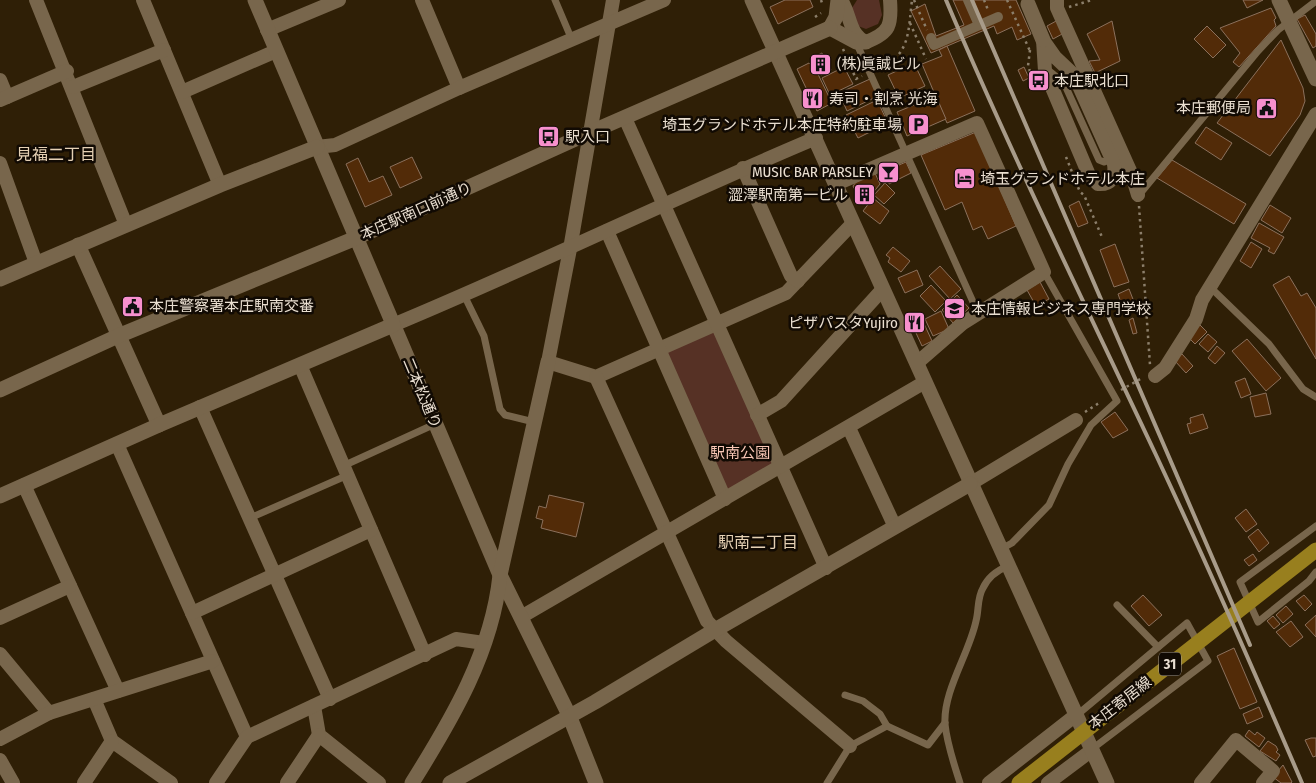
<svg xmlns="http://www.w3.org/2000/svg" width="1316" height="783" font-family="'Fira Sans Condensed','Noto Sans JP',sans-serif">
  <rect width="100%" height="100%" fill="#2f1f06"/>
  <g fill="#563125">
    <polygon points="857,0 879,0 882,15 878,24 866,29 858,26 852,8"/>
    <polygon points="711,331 715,333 773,458 773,466 730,493 725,488 666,351"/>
  </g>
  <g fill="#522b08" stroke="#8b705c">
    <polygon points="785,0 810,0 813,7 778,24 770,7"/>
    <polygon points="953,0 1016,0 1031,34 1017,40 1012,27 997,34 994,26 931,53 911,11 925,4 936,36 964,25"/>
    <polygon points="1243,0 1263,0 1247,8"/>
    <polygon points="1271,8 1276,18 1274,20 1276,26 1239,67 1233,62 1240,53 1220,28"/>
    <polygon points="1305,15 1316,34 1316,46 1313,48 1297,19"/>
    <polygon points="1058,20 1064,33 1053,39 1047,26"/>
    <polygon points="1112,21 1120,61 1095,73 1089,61 1100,60 1087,34"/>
    <polygon points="1207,26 1226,45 1213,58 1194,39"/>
    <polygon points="1281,40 1303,88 1305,101 1300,115 1270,156 1217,123"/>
    <polygon points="947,46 975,111 947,123 922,64 942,56 939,50"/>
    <polygon points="822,53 831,70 821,75 812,58"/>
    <polygon points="809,63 815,68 832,103 817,111 797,69"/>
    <polygon points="914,63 925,86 899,98 888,75"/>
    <polygon points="844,67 853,84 830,95 822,78"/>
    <polygon points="1024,67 1029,78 1023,81 1018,70"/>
    <polygon points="870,79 878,96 847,111 839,93"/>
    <polygon points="936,96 946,119 907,136 897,112"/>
    <polygon points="877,100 888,123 858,138 846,115"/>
    <polygon points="1206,127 1232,143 1221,160 1195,143"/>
    <polygon points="976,132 1016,226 988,239 982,226 973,230 962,202 945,210 921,155"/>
    <polygon points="412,157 422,178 400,188 390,167"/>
    <polygon points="358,158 369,182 383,176 392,195 365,207 346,164"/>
    <polygon points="1172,160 1246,204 1234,224 1157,178"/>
    <polygon points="906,162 911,173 889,184 889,182 883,183 878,174"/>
    <polygon points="875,173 880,184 863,205 853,186 856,182"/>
    <polygon points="885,183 895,193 884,204 874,195"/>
    <polygon points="873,198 889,211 880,224 863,211"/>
    <polygon points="1079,201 1088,223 1078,227 1069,206"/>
    <polygon points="1270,205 1291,218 1282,233 1261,220"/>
    <polygon points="1259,223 1284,237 1274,254 1268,251 1270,248 1251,238"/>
    <polygon points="1251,242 1262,249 1251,268 1240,261"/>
    <polygon points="1115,244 1129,282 1114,287 1100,250"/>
    <polygon points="893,247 910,261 901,272 888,262 890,258 886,255"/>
    <polygon points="940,266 961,289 950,299 929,276"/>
    <polygon points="917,270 923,285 905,293 898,278"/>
    <polygon points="1289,276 1301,296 1307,293 1316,308 1316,359 1273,285"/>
    <polygon points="1040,282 1049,299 1036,306 1027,290"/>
    <polygon points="931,285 946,301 935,312 920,296"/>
    <polygon points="1129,289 1136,307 1124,311 1118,294"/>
    <polygon points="957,295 969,308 953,323 942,310"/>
    <polygon points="941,311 949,329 933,336 925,319"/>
    <polygon points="921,317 932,341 922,346 911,322"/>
    <polygon points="1133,318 1137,333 1133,334 1129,320"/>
    <polygon points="1200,325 1207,332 1195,344 1188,337"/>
    <polygon points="1208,334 1217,342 1208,352 1199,344"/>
    <polygon points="1247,339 1281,378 1266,391 1232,351"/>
    <polygon points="1217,346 1225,353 1215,364 1208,358"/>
    <polygon points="1182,354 1193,366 1186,373 1175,361"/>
    <polygon points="1245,378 1251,394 1241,398 1235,382"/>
    <polygon points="1266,393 1271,414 1255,417 1250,397"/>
    <polygon points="1115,412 1128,430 1113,438 1101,422"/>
    <polygon points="1203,414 1208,428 1190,434 1187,424 1191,423 1190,418"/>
    <polygon points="549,495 584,503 576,537 541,528 543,520 536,518 539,506 546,508"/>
    <polygon points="1246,509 1257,524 1246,532 1235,518"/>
    <polygon points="1258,529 1269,543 1259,552 1248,537"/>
    <polygon points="1253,554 1257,560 1249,566 1244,560"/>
    <polygon points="1143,595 1162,615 1149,626 1131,606"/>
    <polygon points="1304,595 1312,604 1305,611 1296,601"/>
    <polygon points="1286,606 1293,614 1283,623 1276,615"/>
    <polygon points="1316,615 1316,637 1305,625"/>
    <polygon points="1273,616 1280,624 1274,629 1267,621"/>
    <polygon points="1291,621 1303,637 1290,647 1276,632"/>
    <polygon points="1234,648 1257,702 1240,709 1217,656"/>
    <polygon points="1259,707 1263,717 1247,724 1243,714"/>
    <polygon points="1249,730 1255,735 1257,732 1265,738 1259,747 1245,736"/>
    <polygon points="1311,738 1316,738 1316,756 1313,757 1305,740"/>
    <polygon points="1268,741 1276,746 1278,750 1276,752 1280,755 1276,761 1260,751"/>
    <polygon points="1283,765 1292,782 1291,783 1281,783 1273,777"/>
  </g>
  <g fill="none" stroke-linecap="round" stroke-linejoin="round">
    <g stroke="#8c7f6b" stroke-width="2.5" stroke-dasharray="2.5 4" stroke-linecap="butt">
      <polyline points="821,0 823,6"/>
      <polyline points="914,0 927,30"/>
      <polyline points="984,0 988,10"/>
      <polyline points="1007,0 1030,51"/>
      <polyline points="1069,7 1092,0"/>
      <polyline points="815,17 821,13"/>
      <polyline points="910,23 926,59"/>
      <polyline points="843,49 856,79 862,76"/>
      <polyline points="1030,50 1028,66 1031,74"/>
      <path d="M878 69C911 55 908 31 912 0"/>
      <polyline points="1066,157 1080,192 1084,195 1102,237"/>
      <polyline points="1139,206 1150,365"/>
      <polyline points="1121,390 1142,378"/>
      <polyline points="1085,412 1099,403"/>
    </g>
    <g stroke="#78664c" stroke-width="7">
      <polyline points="555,0 572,40"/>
      <polyline points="856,42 978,313"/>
      <polyline points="1048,70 1064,83 1099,160 1104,162 1108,160 1110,154"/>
      <polyline points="1139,195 1258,51 1278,30 1316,1"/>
      <polyline points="1210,287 1269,344 1303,389 1316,397"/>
      <polyline points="464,295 484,336 500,409 505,415 534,422"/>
      <polyline points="343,466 435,424"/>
      <polyline points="250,518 348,475"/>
      <polyline points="1316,526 1240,582 1258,622 1309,581 1316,572"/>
      <polyline points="1001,549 1012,543 1049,505 1068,464 1091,425 1117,401 1044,272"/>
      <polyline points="1117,605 1158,647"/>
      <polyline points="845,695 863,701 880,714 887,726 928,745 945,723"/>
      <polyline points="1077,715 1187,623 1208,661 1092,749"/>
      <polyline points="827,783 850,746 887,726"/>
      <path d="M960 783C954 764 947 744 945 724 943 691 969 654 976 621 979 610 977 598 983 588 988 577 998 570 1008 566"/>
    </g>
    <g stroke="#78664c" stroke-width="10">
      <polyline points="968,0 979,25"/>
      <polyline points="931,38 934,45 998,17"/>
    </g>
    <g stroke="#78664c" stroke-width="14">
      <polyline points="36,0 126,225"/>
      <polyline points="143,0 220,185"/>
      <polyline points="422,0 459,88"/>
      <polyline points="613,0 570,249 548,362 596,377 786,293 853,223"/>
      <path d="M841 0C851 14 848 34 866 42 890 33 892 25 890 0"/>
      <polyline points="1057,0 1057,8 1132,175 1138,195"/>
      <polyline points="267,30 339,0"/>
      <path d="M1043 40 1055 57 1074 75 1114 164C1116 177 1111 185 1098 184L1089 175 1045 71Z"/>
      <polyline points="0,80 7,97"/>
      <polyline points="73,87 164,50"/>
      <polyline points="182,92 276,51"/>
      <polyline points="0,100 67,71"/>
      <polyline points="625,118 826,568"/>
      <polyline points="317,147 335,145 459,88 664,0"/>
      <polyline points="0,163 36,263"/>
      <polyline points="743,168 791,276 798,281"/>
      <polyline points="836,184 977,123 1044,272 963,323 917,363"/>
      <polyline points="607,231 725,499"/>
      <path d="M393 325C535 266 673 198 816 138"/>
      <polyline points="300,365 425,655"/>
      <polyline points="1155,376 1165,368 1196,319 1202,300 1316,114"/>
      <polyline points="596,377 707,621 726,641 850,746"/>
      <polyline points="200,407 330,699"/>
      <polyline points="757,415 781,401 882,290"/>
      <polyline points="849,428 895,527"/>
      <polyline points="117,444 247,737"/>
      <polyline points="970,484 1076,420"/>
      <polyline points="24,485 118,691"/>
      <polyline points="192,613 371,530"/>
      <polyline points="521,617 925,382"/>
      <polyline points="0,618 70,586"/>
      <polyline points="0,654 49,713"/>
      <polyline points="94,699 112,741 171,783"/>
      <polyline points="314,706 319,735 379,783"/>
      <polyline points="0,739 49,713 213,661"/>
      <polyline points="0,760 13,783"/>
      <polyline points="84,783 112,741"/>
      <polyline points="216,783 247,737 456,639 484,643"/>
      <polyline points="287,783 319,735"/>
      <polyline points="989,783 1076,715"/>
      <polyline points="1048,783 1092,750"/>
      <polyline points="1201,783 1236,740 1273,771 1263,783"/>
    </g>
    <g stroke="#78664c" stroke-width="15">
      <polyline points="255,0 500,575 569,715 596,783"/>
      <polyline points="752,0 1107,783"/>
      <polyline points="1279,0 1316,79"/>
      <polyline points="1028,4 1043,40"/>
      <polyline points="830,28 856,42 866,42"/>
      <polyline points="830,28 836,17 838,0"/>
      <polyline points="78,245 159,425"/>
      <polyline points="0,279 220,185 317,147"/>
      <polyline points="0,390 118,336 356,238 591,132 830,28"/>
      <polyline points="0,496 159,425 393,325"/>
      <path d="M412 783C452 719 492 652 500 575L548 362"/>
      <polyline points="450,783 595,702 715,630 970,484"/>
    </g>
    <polyline stroke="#987f1e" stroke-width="15" points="1019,783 1316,550"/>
    <g stroke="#a89b89" stroke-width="4">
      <path d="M946 0C1011 154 1085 304 1156 455 1207 564 1255 673 1302 783"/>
      <polyline points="972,0 1250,645"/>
    </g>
  </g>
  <defs>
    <symbol id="building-square" viewBox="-11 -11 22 22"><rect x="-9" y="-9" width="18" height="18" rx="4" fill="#f790ce" stroke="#110a03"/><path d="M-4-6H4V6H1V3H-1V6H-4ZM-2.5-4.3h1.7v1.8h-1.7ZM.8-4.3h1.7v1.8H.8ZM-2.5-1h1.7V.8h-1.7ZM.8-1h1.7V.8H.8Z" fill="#111"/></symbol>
    <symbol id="bus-square" viewBox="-11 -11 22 22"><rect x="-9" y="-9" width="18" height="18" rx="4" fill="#f790ce" stroke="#110a03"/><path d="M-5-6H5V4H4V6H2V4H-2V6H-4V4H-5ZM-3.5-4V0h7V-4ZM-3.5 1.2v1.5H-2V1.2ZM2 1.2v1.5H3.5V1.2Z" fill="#111"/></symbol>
    <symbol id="restaurant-square" viewBox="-11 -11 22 22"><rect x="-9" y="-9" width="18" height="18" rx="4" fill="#f790ce" stroke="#110a03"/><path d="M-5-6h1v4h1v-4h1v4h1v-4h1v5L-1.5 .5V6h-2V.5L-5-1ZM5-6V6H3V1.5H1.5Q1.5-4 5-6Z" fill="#111"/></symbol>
    <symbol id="civic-square" viewBox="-11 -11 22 22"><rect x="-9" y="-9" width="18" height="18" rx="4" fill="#f790ce" stroke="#110a03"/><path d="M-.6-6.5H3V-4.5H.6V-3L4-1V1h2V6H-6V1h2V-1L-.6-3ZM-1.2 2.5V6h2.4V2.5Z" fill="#111"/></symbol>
    <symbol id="parking-square" viewBox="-11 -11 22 22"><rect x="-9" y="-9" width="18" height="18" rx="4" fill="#f790ce" stroke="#110a03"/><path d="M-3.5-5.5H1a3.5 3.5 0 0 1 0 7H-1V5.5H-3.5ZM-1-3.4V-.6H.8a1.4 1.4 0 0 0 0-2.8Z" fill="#111"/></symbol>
    <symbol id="bar-square" viewBox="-11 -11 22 22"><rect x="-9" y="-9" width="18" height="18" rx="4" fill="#f790ce" stroke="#110a03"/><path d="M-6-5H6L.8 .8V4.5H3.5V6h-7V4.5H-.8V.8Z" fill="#111"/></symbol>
    <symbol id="hotel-square" viewBox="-11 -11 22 22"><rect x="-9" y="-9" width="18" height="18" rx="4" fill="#f790ce" stroke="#110a03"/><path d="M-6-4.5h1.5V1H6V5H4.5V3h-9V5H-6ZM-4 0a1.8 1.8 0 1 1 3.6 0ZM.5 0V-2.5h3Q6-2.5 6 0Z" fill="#111"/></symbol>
    <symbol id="university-square" viewBox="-11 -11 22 22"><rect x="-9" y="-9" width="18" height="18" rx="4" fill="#f790ce" stroke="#110a03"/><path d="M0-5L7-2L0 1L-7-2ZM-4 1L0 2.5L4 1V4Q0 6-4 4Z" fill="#111"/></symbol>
  </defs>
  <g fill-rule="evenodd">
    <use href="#building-square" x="808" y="52" width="25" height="25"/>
    <use href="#bus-square" x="1026" y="68" width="25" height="25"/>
    <use href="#restaurant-square" x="800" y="86" width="25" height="25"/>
    <use href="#civic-square" x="1254" y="96" width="25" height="25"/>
    <use href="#parking-square" x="906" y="112" width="25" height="25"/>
    <use href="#bus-square" x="536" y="124" width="25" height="25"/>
    <use href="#bar-square" x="876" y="160" width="25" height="25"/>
    <use href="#hotel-square" x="952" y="166" width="25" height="25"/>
    <use href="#building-square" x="852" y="182" width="25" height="25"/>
    <use href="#civic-square" x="120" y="294" width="25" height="25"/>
    <use href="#university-square" x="942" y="296" width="25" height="25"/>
    <use href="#restaurant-square" x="902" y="310" width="25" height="25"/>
  </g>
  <g text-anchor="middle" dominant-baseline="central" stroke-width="5" stroke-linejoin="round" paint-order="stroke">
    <rect fill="#110a03" stroke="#a89e92" stroke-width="1" x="1159" y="652.5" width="22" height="23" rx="4"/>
    <g font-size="14" font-weight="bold" fill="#e9ded0">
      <text x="1170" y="664">31</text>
    </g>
    <g font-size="15" fill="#e9ded0" stroke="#110a03" text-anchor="start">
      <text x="837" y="64">(株)眞誠ビル</text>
      <text x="1054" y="81">本庄駅北口</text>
      <text x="829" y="99">寿司・割烹 光海</text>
      <text x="1251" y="108" text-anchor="end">本庄郵便局</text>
      <text x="902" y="125" text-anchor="end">埼玉グランドホテル本庄特約駐車場</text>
      <text x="565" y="137">駅入口</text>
      <text x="873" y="172" text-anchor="end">MUSIC BAR PARSLEY</text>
      <text x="980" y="179">埼玉グランドホテル本庄</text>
      <text x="848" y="195" text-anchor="end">澀澤駅南第一ビル</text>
      <text x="149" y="306">本庄警察署本庄駅南交番</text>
      <text x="971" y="309">本庄情報ビジネス専門学校</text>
      <text x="898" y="323" text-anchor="end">ピザパスタYujiro</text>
    </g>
    <g font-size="15" fill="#e9ded0" stroke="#110a03">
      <text transform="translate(416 211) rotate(-24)">本庄駅南口前通り</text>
      <text transform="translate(422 393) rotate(67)">二本松通り</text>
      <text transform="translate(1120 703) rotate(-38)">本庄寄居線</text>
    </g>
    <g font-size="15" fill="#f8c6b5" stroke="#110a03">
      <text x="740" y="453">駅南公園</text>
    </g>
    <g font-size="16" fill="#e5d0b4" stroke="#110a03">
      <text x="56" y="154">見福二丁目</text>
      <text x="758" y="542">駅南二丁目</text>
    </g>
  </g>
</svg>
